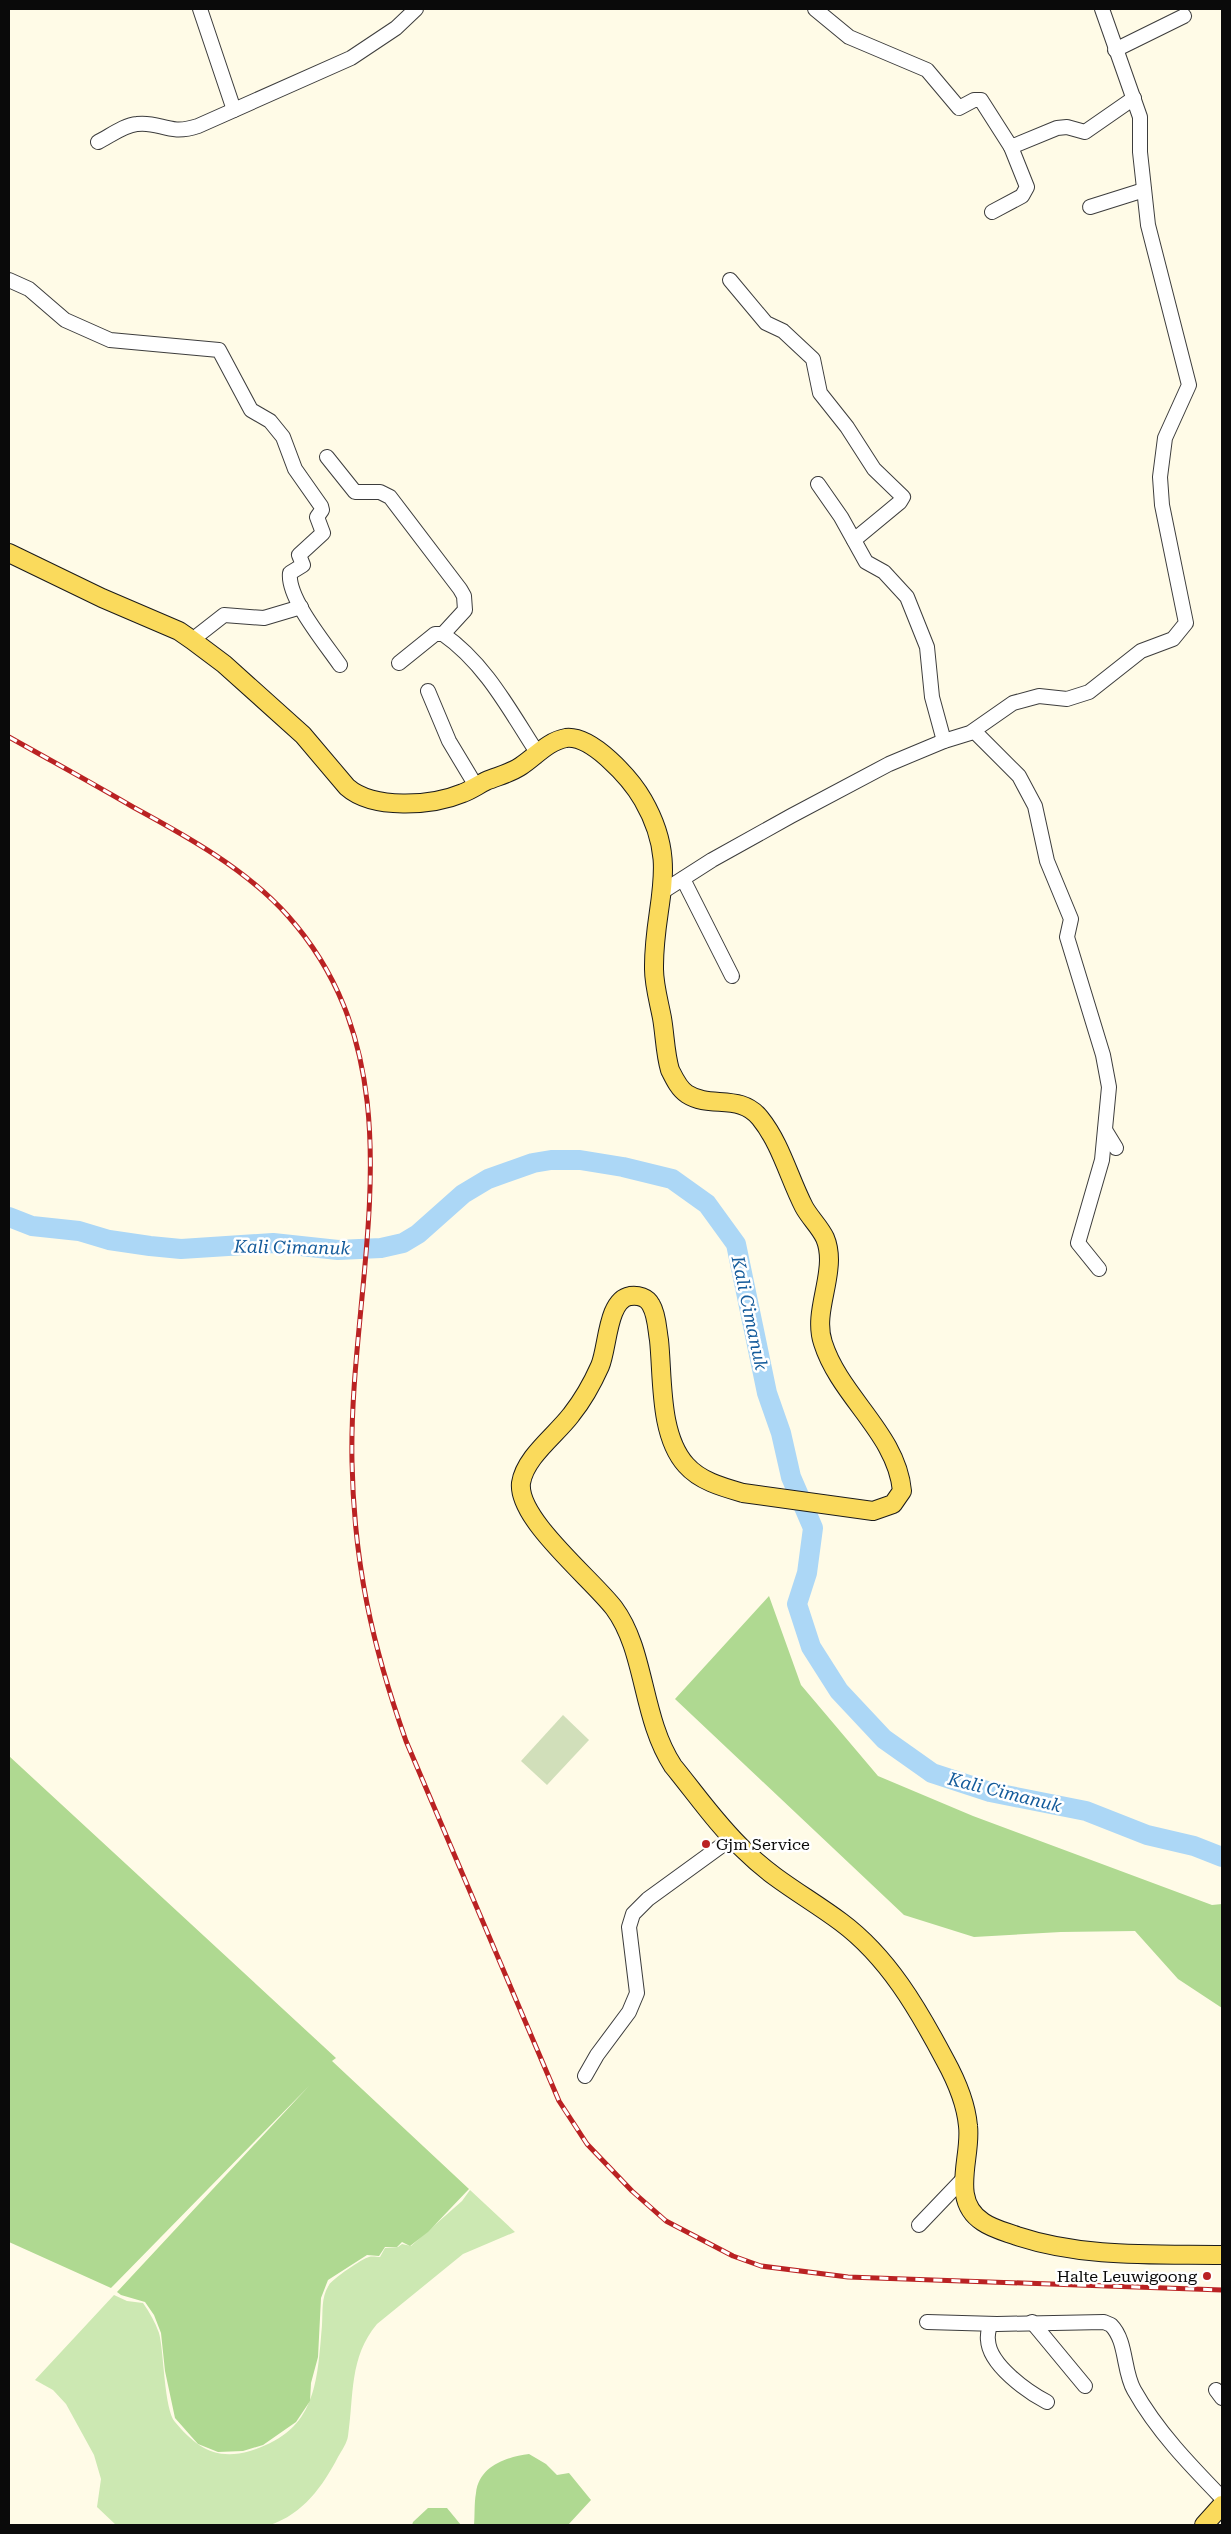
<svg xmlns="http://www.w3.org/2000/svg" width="1231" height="2534" font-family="'Roboto Serif',serif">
  <rect width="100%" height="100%" fill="#fffbe7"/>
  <path fill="#cce8b2" d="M470 2190 515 2232 463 2254 377 2324C349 2357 354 2396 348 2436 347 2443 342 2450 338 2457 323 2486 303 2514 270 2525H116L97 2507 101 2479 94 2455 66 2404 53 2390 35 2380 114 2295 127 2301 143 2303C150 2313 155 2322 159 2333 164 2351 164 2410 175 2422 196 2447 216 2461 250 2451 316 2431 317 2385 322 2325 323 2311 321 2297 329 2285 331 2280 363 2258 369 2257 372 2256 377 2257 380 2257L385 2248 398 2247 402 2244 411 2246 462 2201Z"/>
  <g fill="#afd991">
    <polygon points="769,1596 801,1685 878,1776 973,1816 1212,1905 1222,1904 1222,2008 1178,1979 1135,1931 1061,1932 974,1937 904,1915 675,1699"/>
    <polygon points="9,1756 336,2058 332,2061 469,2189 428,2232 410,2246 402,2242 397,2247 385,2247 379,2256 367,2255 328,2280 321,2298 318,2357 311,2383 310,2401 296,2422 263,2445 243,2451 218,2452 198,2444 175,2418 165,2371 161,2333 154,2315 145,2302 121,2295 117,2292 309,2086 111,2288 9,2242"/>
    <path d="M529 2454 546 2464 557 2475 569 2473 591 2500 568 2525H474C475 2515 474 2504 476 2493 479 2466 506 2457 529 2454Z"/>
    <polygon points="428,2508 447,2508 461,2525 412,2525 413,2522"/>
  </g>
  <polygon fill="#d1dfba" points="563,1715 589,1740 547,1785 521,1761"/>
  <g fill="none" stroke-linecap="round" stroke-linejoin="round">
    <polyline stroke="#acd7f6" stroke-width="20" points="9,1217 32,1226 79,1231 109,1240 150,1246 181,1249 273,1243 338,1250 381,1248 403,1243 418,1234 463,1194 488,1179 533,1163 551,1160 580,1160 623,1167 672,1179 707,1204 736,1244 767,1393 781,1433 791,1477 813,1528 807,1573 797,1604 811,1647 839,1691 884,1739 932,1773 990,1792 1086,1811 1147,1835 1194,1846 1222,1857"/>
    <defs>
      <g id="minor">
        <polyline points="200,9 234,110"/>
        <polyline points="815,9 849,37 927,70 959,108 974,100 981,100 1011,147 1057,128 1067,127 1085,132 1134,98"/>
        <polyline points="1115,50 1184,16"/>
        <path d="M98 142C110 136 124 125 137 124 161 121 168 136 198 126L351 58 396 28 416 9"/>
        <polyline points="1090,207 1144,190"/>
        <polyline points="992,212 1022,196 1027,187 1011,147"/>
        <path d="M9 280 29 289 65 320 110 340 219 350 251 410 270 421 283 437 295 469 321 506 322 510 317 517 323 533 299 555 303 565 290 573C287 598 325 643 340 665"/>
        <polyline points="730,280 766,323 783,331 813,359 820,393 847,427 874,469 903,497 900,502 854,540"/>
        <polyline points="327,457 355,492 380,492 390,497 460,589 464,596 465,610 443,634"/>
        <polyline points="818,484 841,517 866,562 884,572 907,597 927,647 932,697 944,741"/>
        <polyline points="192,640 224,615 264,618 301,607"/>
        <path d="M399 663 435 634H443C486 664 510 711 538 754"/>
        <polyline points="428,691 449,741 476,786"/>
        <polyline points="974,731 1019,776 1035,806 1047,861 1071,919 1067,937 1103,1055 1109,1087 1102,1160 1078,1243 1099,1269"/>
        <polyline points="683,879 732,976"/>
        <polyline points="662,892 712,860 791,816 889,764 944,741 970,733 1013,703 1039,696 1067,699 1089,692 1141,651 1173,639 1186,623 1162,505 1160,477 1165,438 1189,385 1148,225 1140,152 1140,117 1102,9"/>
        <polyline points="1105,1130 1116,1148"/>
        <polyline points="585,2076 597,2055 629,2012 637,1993 629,1927 633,1914 648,1899 732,1838"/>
        <polyline points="919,2225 963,2179"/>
        <path d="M927 2322 997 2324 1104 2322 1111 2325C1127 2341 1123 2371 1134 2390 1157 2431 1190 2465 1222 2498"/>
        <polyline points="1032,2322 1085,2386"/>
        <path d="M990 2324C989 2329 987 2335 988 2340 989 2365 1028 2392 1047 2402"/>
        <polyline points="1216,2390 1222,2398"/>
      </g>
      <g id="major">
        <path d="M9 553 102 598 179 631 192 640 224 664 303 735 347 787C373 810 432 806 463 793 471 790 478 785 486 781 498 776 511 773 521 766 535 757 548 741 566 738 592 735 631 779 643 800 681 866 653 902 654 969 654 985 659 1002 662 1018 665 1035 665 1053 670 1070 674 1078 679 1089 687 1094 710 1109 740 1093 760 1118 781 1144 789 1178 804 1207 810 1218 820 1227 825 1238 828 1245 829 1252 829 1260 829 1287 814 1317 823 1343 840 1397 897 1434 902 1491L893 1504 873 1511 743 1493C722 1487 700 1481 686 1465 659 1435 663 1378 659 1340 657 1329 657 1315 651 1305 647 1297 638 1295 630 1296 607 1300 608 1347 600 1366 592 1384 583 1400 571 1415 556 1435 525 1457 521 1483 517 1519 592 1579 614 1608 646 1651 641 1717 673 1766 696 1794 718 1826 745 1851 774 1880 809 1898 841 1922 888 1957 918 2009 945 2060 956 2080 966 2103 968 2126 972 2157 949 2200 983 2222 993 2229 1006 2232 1017 2236 1083 2258 1154 2254 1222 2255"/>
        <polyline points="1204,2525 1222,2505"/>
      </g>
    </defs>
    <use href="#minor" stroke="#3d3d3d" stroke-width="16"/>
    <use href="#major" stroke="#1b1b1b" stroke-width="20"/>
    <use href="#minor" stroke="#fff" stroke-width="14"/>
    <use href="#major" stroke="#fada5c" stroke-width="18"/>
    <defs>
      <path id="rail" d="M9 737C50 760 92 783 133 807 188 837 246 869 288 916 426 1071 348 1279 352 1462 354 1564 372 1645 406 1741L559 2101 587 2144 632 2191 666 2221 733 2256 761 2266 848 2277 1222 2290"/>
    </defs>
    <use href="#rail" stroke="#ba2223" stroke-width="5"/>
    <use href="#rail" stroke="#fff" stroke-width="3" stroke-dasharray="9" stroke-linecap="butt"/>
  </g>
  <g fill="#ba2223" stroke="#fff" stroke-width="2">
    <circle cx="706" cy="1844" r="5"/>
    <circle cx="1207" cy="2276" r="5"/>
  </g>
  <g text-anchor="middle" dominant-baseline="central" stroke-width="5" stroke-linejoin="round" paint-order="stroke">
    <g font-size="16" fill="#0a0a0a" stroke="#fff" text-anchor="start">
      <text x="716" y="1844">Gjm Service</text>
      <text x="1197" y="2276" text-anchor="end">Halte Leuwigoong</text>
    </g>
    <g font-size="18" font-style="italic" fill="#145b9b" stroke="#fff">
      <text transform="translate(292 1247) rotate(1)">Kali Cimanuk</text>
      <text transform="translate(750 1313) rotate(78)">Kali Cimanuk</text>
      <text transform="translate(1005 1792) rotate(14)">Kali Cimanuk</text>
    </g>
  </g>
  <rect width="1231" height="2534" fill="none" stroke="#0a0a0a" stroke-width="20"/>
</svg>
